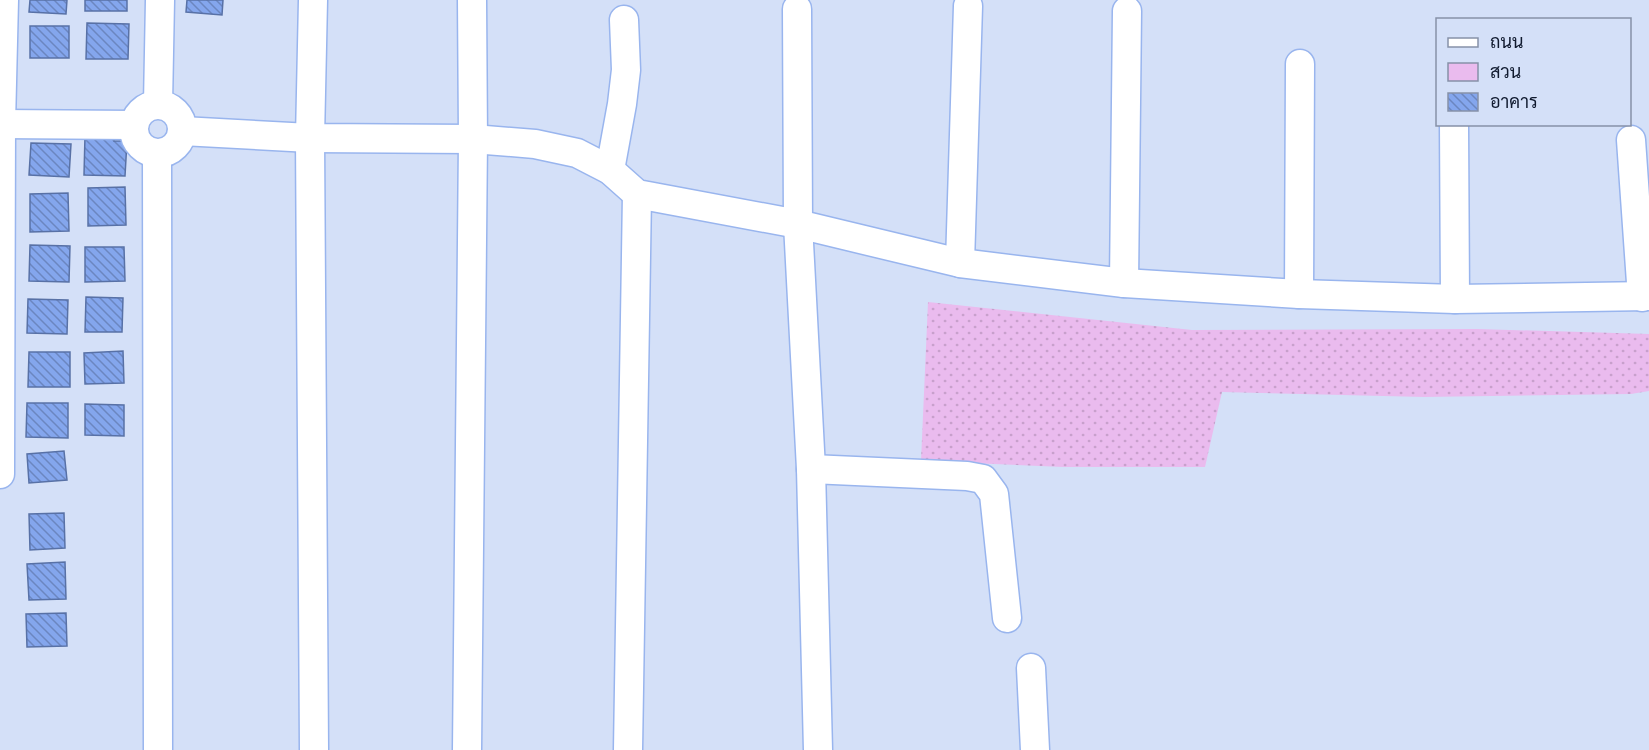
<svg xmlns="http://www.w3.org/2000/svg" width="1649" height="750" font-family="Rubik,Sarabun,sans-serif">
  <defs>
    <pattern id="green-dots" width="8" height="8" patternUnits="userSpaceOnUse" patternTransform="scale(1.5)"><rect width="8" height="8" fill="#eabbee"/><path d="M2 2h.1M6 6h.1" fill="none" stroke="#c8a0cc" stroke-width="1.8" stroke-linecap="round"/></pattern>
    <pattern id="building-back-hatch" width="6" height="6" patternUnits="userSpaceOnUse" patternTransform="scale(1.5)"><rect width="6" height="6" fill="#84a6ed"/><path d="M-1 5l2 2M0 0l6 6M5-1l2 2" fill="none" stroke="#6b86c0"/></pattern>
  </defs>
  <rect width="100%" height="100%" fill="#d4e0f8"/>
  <polygon fill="url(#green-dots)" points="928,302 1192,330 1477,329 1649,334 1649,391 1631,394 1424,397 1222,392 1205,467 1063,467 921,461"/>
  <g fill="url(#building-back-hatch)" stroke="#5871a6" stroke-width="1.5">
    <polygon points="30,0 67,0 66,14 29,12"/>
    <rect x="85" y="0" width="42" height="11"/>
    <polygon points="187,0 223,0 222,15 186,12"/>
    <polygon points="87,23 129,24 128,59 86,59"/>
    <rect x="30" y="26" width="39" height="32"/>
    <polygon points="85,136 114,136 114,141 127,141 125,176 84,175"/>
    <polygon points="31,143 71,144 69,177 29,175"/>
    <polygon points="125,187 126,225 88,226 88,188"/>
    <polygon points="68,193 69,231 30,232 30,194"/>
    <polygon points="30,245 70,246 69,282 29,281"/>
    <polygon points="85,247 124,247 125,281 85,282"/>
    <polygon points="86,297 123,298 122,332 85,332"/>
    <polygon points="28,299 68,300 67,334 27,333"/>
    <polygon points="123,351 124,383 85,384 84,353"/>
    <polygon points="29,352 70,352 70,387 28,387"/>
    <polygon points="27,403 68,403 68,438 26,437"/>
    <polygon points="85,404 124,405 124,436 85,435"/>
    <polygon points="64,451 67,480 29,483 27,454"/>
    <polygon points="64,513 65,548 30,550 29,514"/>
    <polygon points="65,562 66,599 29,600 27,564"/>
    <polygon points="66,613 67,646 27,647 26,614"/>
  </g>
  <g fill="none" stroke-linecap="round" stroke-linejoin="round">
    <defs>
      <g id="street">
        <polyline points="313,0 310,138 314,750"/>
        <polyline points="797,9 798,224 811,469 818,750"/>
        <polyline points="158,104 160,0"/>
        <circle cx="158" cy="129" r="24"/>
        <polyline points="0,124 134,125"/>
        <polyline points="1454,124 1455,299"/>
        <polyline points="182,131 310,138 473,139 535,144 577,153 610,170 637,194 798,224 960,263 1124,283 1299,294 1455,299 1649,296"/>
        <polyline points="1631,140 1642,297"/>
        <polyline points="157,154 158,750"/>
        <polyline points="610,170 622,104 626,70 624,20"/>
        <polyline points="960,263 968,6"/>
        <polyline points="1124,283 1127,11"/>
        <polyline points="1299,294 1300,64"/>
        <polyline points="811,469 967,476 983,479 994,494 1007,618"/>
        <polyline points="0,474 1,124 4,0"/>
        <polyline points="1031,668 1035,750"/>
        <polyline points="467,750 473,139 472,0"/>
        <polyline points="628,750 637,194"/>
      </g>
    </defs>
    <use href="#street" stroke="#99b5ee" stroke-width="31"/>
    <use href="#street" stroke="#fff" stroke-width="28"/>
  </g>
  <rect x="1436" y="18" width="195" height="108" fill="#d4e0f8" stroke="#8691a8" stroke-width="1.5"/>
  <rect x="1448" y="38" width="30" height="9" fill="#ffffff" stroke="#8691a8" stroke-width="1.5"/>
  <text x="1490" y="48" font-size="18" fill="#101a2f">ถนน</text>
  <rect x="1448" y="63" width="30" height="18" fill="#eabbee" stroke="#8691a8" stroke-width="1.5"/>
  <text x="1490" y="78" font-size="18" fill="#101a2f">สวน</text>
  <rect x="1448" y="93" width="30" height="18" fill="url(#building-back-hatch)" stroke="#8691a8" stroke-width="1.5"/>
  <text x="1490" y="108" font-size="18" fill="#101a2f">อาคาร</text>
</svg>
